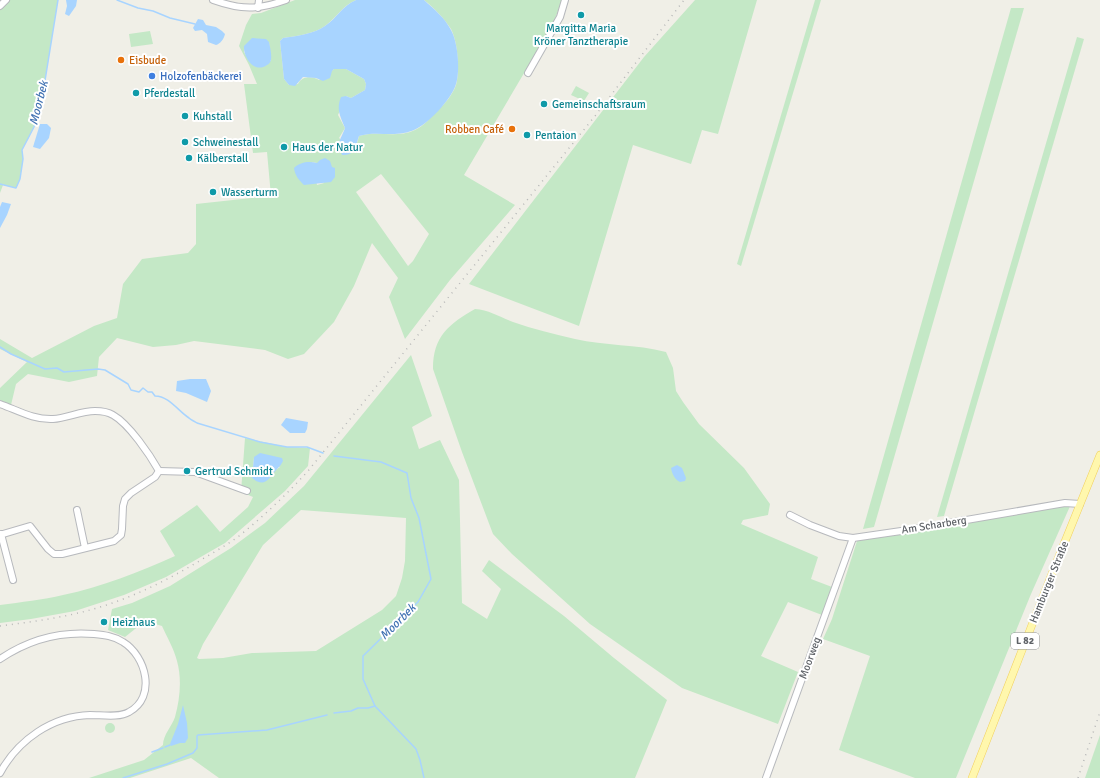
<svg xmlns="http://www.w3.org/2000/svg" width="1100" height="778" font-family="Signika,sans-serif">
  <rect width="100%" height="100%" fill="#f0efe7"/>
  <g fill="#c4e8c6" fill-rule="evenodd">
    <polygon points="6,0 58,0 43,93 34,127 22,150 23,159 20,179 16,188 3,185 0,193 0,6"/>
    <path d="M295 0H356C342 6 337 17 325 26 314 34 296 36 283 38L280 41 284 79 289 85 298 84C302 76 312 76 319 80L334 69H346L364 79 366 84 365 90 351 98 346 96 338 115 345 128 339 138 355 151 359 136C378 130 395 139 415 130 424 126 431 117 438 110 445 104 453 94 456 85 460 72 458 42 451 29 444 18 434 8 424 0H562L553 24 464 175 515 205 450 280 405 339 389 297 398 278 372 243 354 286 334 322 304 354 288 359 265 350 194 341 176 345 153 347 117 338 99 357 97 376 69 382 28 374 16 384 11 405 0 400V388L27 362 0 349V339L32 358 94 326 117 318 123 284 142 259 188 253 196 244V204L271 196 267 152 253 153 244 84H257L249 65 239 46 246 25 252 14 261 13ZM269 42 271 61 248 59 244 52V46ZM312 162 317 163 324 183 317 185ZM381 174 429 234 413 261 408 266 356 192Z"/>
    <polygon points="695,0 757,0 718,134 702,130 691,164 633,145 579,326 469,284 644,57"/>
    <polygon points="815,0 821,0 741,266 737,264"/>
    <polygon points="1011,8 1024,8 874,527 863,529"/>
    <polygon points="150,31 153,44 131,47 129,34"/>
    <polygon points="1077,37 1084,39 944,516 937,517"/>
    <polygon points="576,86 589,93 584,101 571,95"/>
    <path d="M475 309C489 310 500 317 513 322 533 329 554 334 575 339 605 346 636 344 666 352L673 368 676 391 683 402 699 424 744 468 770 504 768 515 743 520 741 524 818 557 811 579 832 587 822 615 788 602 761 656 798 672 778 724 682 688 590 624 512 554 493 534 462 452 433 369C433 336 449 324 475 309Z"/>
    <path d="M411 355 432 416 412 427 419 449 440 440 459 480 462 603 487 619 501 589 482 571 489 560 564 616 614 658 667 700 635 778H219L191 758 130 778H89L144 760 163 745C163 735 172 726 175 717 180 699 182 679 177 661 174 649 167 637 162 626L145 621 125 637 108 630 112 609 132 603 170 586 231 548 265 523 304 486ZM301 510 406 518 405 561 402 578 396 596 382 610 316 651 252 653 223 658 199 659 197 658 203 644 263 545Z"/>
    <path d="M245 438 287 447 310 448 308 466 285 491 225 543 166 577 124 595 75 611 31 619 0 623V605C21 602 43 600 63 595 102 587 139 572 175 556L160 531 197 505 220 532 248 507 253 497 241 492ZM254 457 280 467 277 469 252 478Z"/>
    <polygon points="1071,504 1031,594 956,778 915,778 839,750 870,656 823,639 832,619 858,538 974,522"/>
    <circle cx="110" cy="728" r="5"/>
    <polygon points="1100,735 1100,778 1085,778"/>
  </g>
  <g fill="#a8d4ff">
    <polygon points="66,0 77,0 76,6 69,16 65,14 67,6"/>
    <path d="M356 0H424C434 9 445 18 451 30 458 42 461 74 455 87 449 101 430 122 416 129 396 139 378 130 359 136 355 147 357 155 342 155 337 139 340 142 345 128 340 116 336 109 341 97L346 96 351 98 365 90 366 84 364 79 346 69H334L332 71 330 78 323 81 316 78 303 77 295 86 289 85 284 79 280 41 283 38C296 36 314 34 325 26 337 18 342 6 356 0Z"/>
    <path d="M198 19 203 20 206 25 216 27 222 31 225 34C224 39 220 44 216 45L208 42 207 34 202 30 195 31 193 28Z"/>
    <path d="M252 38 266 39 269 42C270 47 272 55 271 60 270 63 269 64 267 65 254 74 243 57 244 46Z"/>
    <polygon points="40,124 47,124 51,128 49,138 40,149 33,147"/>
    <path d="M325 158 330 161 332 167 335 168V177L331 182 304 185C299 180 295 176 294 168 300 162 309 161 317 163L320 160Z"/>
    <polygon points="2,202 11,204 7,215 0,228 0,207"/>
    <polygon points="190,379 206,379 211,391 207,402 186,393 176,391 177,381"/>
    <polygon points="286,418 308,422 307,429 305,433 290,433 281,425"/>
    <path d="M260 453 282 458 283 461C281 465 280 466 277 469 269 478 265 489 252 478L254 457Z"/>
    <path d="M677 465 682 468 686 478 685 481 680 482C675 480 672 474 671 468Z"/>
    <polygon points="183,705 187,723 188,738 185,743 180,743 171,746 170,744 178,724"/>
  </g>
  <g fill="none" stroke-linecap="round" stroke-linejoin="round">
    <g stroke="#a8d4ff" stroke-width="1.5">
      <polyline points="117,0 138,8 153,11 170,18 195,24"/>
      <polyline points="0,184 16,188 20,179 23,159 22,150 34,127 43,93 58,0"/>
      <path d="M0 347 11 354 45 369 57 368 64 372 98 369 105 370 128 384 131 390 139 392 143 388 148 392H152L155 396C169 396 178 411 189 418 191 420 194 421 197 423L260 442 287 447H307L323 453"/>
      <polyline points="334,456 381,462 407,473 411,498 419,518 431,579 418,602 363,656 363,679 375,706 416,749 420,760 424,778"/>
      <polyline points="334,713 351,711 358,708 368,708 375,706"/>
      <polyline points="165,747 170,745"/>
      <polyline points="152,752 163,748"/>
      <polyline points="123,778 167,764 193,753 197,748 197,736 198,735 267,730 327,715"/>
    </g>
    <defs>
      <g id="minor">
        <path d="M213 0C241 10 258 10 286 0"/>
        <polyline points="0,6 6,0"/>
        <polyline points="258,8 259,0"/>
        <polyline points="528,73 560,17 565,0"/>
        <path d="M0 404C17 410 34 420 53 419 67 418 81 411 95 411 101 411 108 412 113 415 129 424 150 455 159 471"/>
        <polyline points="159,471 195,472 247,491"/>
        <polyline points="77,510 85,548"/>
        <polyline points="790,515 810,525 839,536 853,538 908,530 1065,503 1080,504"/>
        <polyline points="1,534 13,580"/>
        <polyline points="0,535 30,526 48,549 54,554 62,554 114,541 121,535 122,529 123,506 125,499 131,493 155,477 159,471"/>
        <path d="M0 659C28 640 59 631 94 634 104 635 114 636 123 642 146 656 157 697 129 712 119 718 102 715 90 715 52 716 18 740 0 773"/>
        <polyline points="766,778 853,538"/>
      </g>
      <polyline id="major" points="972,778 1055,566 1100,455"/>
    </defs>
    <use href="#minor" stroke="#b7b9bd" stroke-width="8"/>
    <use href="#major" stroke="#f2d15e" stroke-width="8"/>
    <use href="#minor" stroke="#fff" stroke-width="6"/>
    <use href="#major" stroke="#fff7ad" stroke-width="7"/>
    <g stroke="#b7b8b8" stroke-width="1.5" stroke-dasharray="1 5" stroke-linecap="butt">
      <path d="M0 626C30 622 61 618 90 610 130 599 166 581 201 560 214 552 227 545 239 536 264 516 287 494 308 471L595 116 684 0"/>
      <polyline points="1078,778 1100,712"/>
    </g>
  </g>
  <g fill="#0f9aa8" stroke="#fff" stroke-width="1.5">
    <circle cx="581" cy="15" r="4"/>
    <circle cx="136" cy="93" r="4"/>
    <circle cx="544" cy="104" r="4"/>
    <circle cx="185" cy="116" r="4"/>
    <circle cx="527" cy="135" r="4"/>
    <circle cx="185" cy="142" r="4"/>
    <circle cx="284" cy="147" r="4"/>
    <circle cx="189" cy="158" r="4"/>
    <circle cx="213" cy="192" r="4"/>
    <circle cx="187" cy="471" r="4"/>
    <circle cx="104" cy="622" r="4"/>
  </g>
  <g fill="#e8710a" stroke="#fff" stroke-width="1.5">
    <circle cx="121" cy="60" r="4"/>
    <circle cx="512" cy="129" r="4"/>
  </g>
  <circle fill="#3f7fe0" stroke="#fff" stroke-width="1.5" cx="152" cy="76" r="4"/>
  <g text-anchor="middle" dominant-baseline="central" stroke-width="4" stroke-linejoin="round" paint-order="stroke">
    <rect fill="#fff" stroke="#8e9195" stroke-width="1" x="1011" y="633" width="28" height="16" rx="3"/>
    <g font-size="10" font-weight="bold" fill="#5e6267">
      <text x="1025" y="641">L 82</text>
    </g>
    <g font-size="11" fill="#0d838f" stroke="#fff" text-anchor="start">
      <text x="581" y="28" text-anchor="middle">Margitta Maria<tspan x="581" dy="13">Kröner Tanztherapie</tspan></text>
      <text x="144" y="93">Pferdestall</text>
      <text x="552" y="104">Gemeinschaftsraum</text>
      <text x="193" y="116">Kuhstall</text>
      <text x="535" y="135">Pentaion</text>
      <text x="193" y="142">Schweinestall</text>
      <text x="292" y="147">Haus der Natur</text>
      <text x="197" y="158">Kälberstall</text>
      <text x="221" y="192">Wasserturm</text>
      <text x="195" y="471">Gertrud Schmidt</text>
      <text x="112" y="622">Heizhaus</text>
    </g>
    <g font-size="11" fill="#c56008" stroke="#fff" text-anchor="start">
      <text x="129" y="60">Eisbude</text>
      <text x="504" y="129" text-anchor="end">Robben Café</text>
    </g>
    <g font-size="11" fill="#366cbe" stroke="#fff" text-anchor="start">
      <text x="160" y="76">Holzofenbäckerei</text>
    </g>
    <g font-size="11" fill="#5e6267" stroke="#fff">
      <text transform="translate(934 525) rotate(-9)">Am Scharberg</text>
      <text transform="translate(1049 582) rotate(-68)">Hamburger Straße</text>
      <text transform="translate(810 658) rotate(-70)">Moorweg</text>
    </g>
    <g font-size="12" font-style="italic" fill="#4273b3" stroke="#fff">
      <text transform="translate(39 103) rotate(-76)">Moorbek</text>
      <text transform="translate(398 622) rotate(-45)">Moorbek</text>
    </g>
  </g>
</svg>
